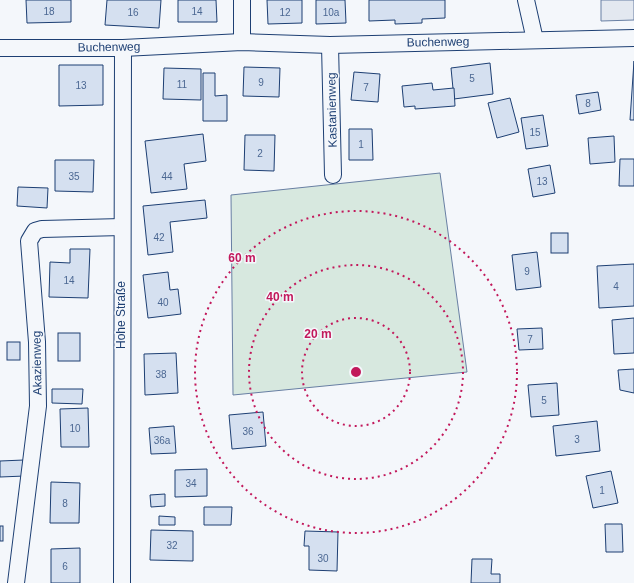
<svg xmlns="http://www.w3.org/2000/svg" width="634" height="583" font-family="Helvetica,sans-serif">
  <rect width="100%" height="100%" fill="#f4f7fb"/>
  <polygon fill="#d7e8df" stroke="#687fa3" points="440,173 467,372 233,395 231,195"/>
  <polygon fill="#e3e8f0" stroke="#687fa3" points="601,0 634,0 634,20 601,21"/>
  <g fill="#d5e0f0" stroke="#1d3f73">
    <polygon points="26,0 71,0 71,22 27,23"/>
    <polygon points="107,0 161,0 159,28 105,25"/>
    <polygon points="178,0 216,0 217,22 178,22"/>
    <polygon points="267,0 302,0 302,23 268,24"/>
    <polygon points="316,0 345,0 346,23 316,24"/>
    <polygon points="369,0 445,0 445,18 422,19 422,23 395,24 395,20 369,21"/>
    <polygon points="634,61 634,120 630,120"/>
    <polygon points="490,63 493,94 454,99 451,68"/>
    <polygon points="59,65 103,65 103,105 59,106"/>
    <polygon points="244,67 280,68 279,97 243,96"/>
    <polygon points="164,68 201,69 201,100 163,99"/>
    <polygon points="354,72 380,74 378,102 351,100"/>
    <polygon points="203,73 215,73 215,96 227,95 227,121 203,121"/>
    <polygon points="432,83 433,90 454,88 455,106 415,109 415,106 404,107 402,86"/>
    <polygon points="598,92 601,110 579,114 576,95"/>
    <polygon points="510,98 519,132 497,138 488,103"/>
    <polygon points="543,115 548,146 526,149 521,118"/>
    <polygon points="349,129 372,129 373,160 349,160"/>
    <polygon points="203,134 206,161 184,164 187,189 151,193 145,141"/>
    <polygon points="245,135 275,135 274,171 244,170"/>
    <polygon points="614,136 615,162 590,164 588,138"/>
    <polygon points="620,159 634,159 634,186 619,186"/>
    <polygon points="55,160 94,160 93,192 55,191"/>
    <polygon points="550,165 555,193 533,197 528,169"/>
    <polygon points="18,187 48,188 47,208 17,206"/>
    <polygon points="205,200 207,218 170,222 173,252 148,255 143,206"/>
    <rect x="551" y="233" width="17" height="20"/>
    <polygon points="70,249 90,249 88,298 49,297 50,262 70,263"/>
    <polygon points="537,252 541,287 516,290 512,255"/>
    <polygon points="634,264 634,306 599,308 597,266"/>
    <polygon points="168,272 170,290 178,289 181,314 148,318 143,275"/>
    <polygon points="634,318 634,353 614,354 612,320"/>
    <polygon points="542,328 543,349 519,350 517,329"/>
    <rect x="58" y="333" width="22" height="28"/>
    <rect x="7" y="342" width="13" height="18"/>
    <polygon points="176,353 178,393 145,395 144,354"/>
    <polygon points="634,369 634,393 620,390 618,370"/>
    <polygon points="557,383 559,415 531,417 528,385"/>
    <polygon points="52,389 83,389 82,404 52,403"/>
    <polygon points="88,408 89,447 61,447 60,409"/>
    <polygon points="263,412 266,446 232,449 229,415"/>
    <polygon points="597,421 600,451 556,456 553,426"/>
    <polygon points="174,426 176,453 151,454 149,428"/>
    <polygon points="24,460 25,476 0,477 0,461"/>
    <polygon points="207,469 207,496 175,497 175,470"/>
    <polygon points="611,471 618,503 593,508 586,476"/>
    <polygon points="51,482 80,483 79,523 50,523"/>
    <polygon points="165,494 165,506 151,507 150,495"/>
    <polygon points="204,507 232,507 231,525 204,525"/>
    <polygon points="159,516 175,517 175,525 159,525"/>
    <polygon points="605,524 622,524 623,552 606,552"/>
    <rect x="0" y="526" width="3" height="15"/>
    <polygon points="151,530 193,531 193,561 150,560"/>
    <polygon points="305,531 338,532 337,571 309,570 309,546 304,546"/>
    <polygon points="80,548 80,583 51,583 51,549"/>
    <polygon points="472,559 492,559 491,574 500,574 500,583 471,583"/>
  </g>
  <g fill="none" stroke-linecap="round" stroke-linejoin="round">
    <defs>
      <g id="minor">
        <polyline points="242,0 242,42"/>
        <polyline points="526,0 535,40"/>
        <polyline points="330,45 333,175"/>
        <polyline points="0,48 123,48 242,42 330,45 634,38"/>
        <polyline points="16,583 38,406 37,342 29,241 35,231 42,229 122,227"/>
        <polyline points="122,583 123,48"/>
      </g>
    </defs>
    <use href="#minor" stroke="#1d3f73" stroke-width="18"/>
    <use href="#minor" stroke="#f4f7fb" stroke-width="16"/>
  </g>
  <g fill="none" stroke="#c2185b" stroke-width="2" stroke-dasharray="2 4">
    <circle cx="356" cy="372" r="54"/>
    <circle cx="356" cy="372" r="107"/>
    <circle cx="356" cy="372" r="161"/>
  </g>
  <g text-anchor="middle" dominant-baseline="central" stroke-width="3" stroke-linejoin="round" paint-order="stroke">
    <g font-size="10" fill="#4b6792">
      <text x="49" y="11">18</text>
      <text x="197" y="11">14</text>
      <text x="133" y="12">16</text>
      <text x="285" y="12">12</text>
      <text x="331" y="12">10a</text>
      <text x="472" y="78">5</text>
      <text x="261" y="82">9</text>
      <text x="182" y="84">11</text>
      <text x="81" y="85">13</text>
      <text x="366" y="87">7</text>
      <text x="588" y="103">8</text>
      <text x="535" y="132">15</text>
      <text x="361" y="144">1</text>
      <text x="260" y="153">2</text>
      <text x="74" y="176">35</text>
      <text x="167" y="176">44</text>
      <text x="542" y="181">13</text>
      <text x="159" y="237">42</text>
      <text x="527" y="271">9</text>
      <text x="69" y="280">14</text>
      <text x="616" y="286">4</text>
      <text x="163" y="302">40</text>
      <text x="530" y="339">7</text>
      <text x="161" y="374">38</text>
      <text x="544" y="400">5</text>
      <text x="75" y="428">10</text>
      <text x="248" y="431">36</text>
      <text x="577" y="439">3</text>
      <text x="162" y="440">36a</text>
      <text x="191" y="483">34</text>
      <text x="602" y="490">1</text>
      <text x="65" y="503">8</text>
      <text x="172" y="545">32</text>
      <text x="323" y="558">30</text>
      <text x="65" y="566">6</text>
    </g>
    <g font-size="12" fill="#1d3f73" stroke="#f4f7fb">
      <text transform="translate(438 42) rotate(-1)">Buchenweg</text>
      <text transform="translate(109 47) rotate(-1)">Buchenweg</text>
      <text transform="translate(332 110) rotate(-91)">Kastanienweg</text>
      <text transform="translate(121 315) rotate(-90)">Hohe Straße</text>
      <text transform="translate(37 363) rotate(-91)">Akazienweg</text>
    </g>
  </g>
  <circle cx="356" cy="372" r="6" fill="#c2185b" stroke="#f4f7fb" stroke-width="2"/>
  <g font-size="12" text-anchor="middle" font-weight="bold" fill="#c2185b" stroke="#f4f7fb" stroke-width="3" stroke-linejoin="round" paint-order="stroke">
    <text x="242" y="262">60 m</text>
    <text x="280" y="301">40 m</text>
    <text x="318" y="338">20 m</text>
  </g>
</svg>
